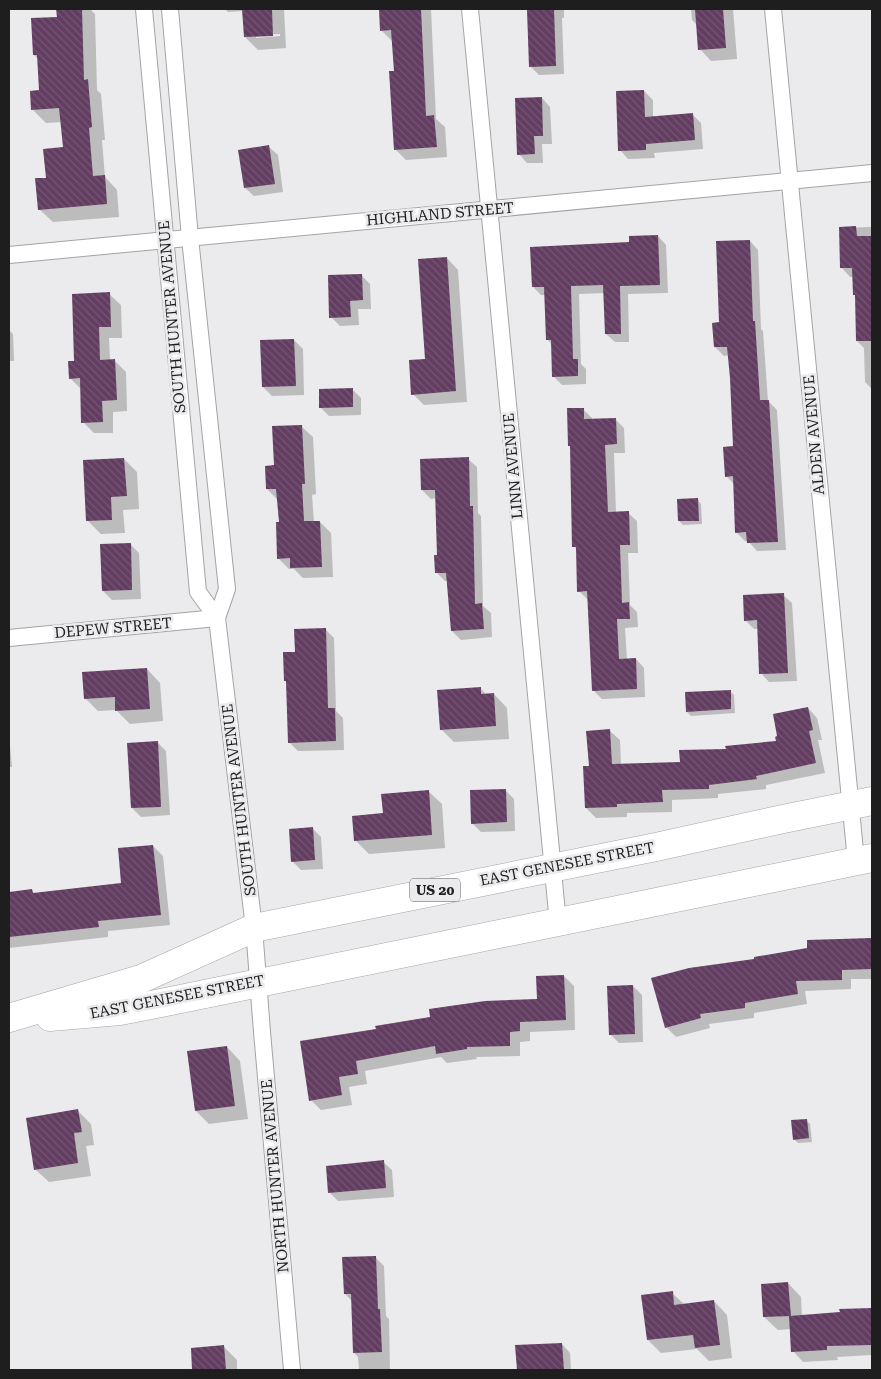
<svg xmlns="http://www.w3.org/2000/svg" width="881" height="1379" font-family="'Roboto Serif',serif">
  <defs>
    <pattern id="building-back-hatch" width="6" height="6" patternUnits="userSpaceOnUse" patternTransform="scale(1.25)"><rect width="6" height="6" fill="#623d61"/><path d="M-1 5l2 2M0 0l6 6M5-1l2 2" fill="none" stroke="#745673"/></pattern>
  </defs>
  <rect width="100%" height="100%" fill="#ebebed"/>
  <g fill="#0003" fill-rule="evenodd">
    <polygon points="58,9 90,9 95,14 97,90 101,94 105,140 102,140 105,177 117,190 119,217 53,222 39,209 47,179 64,148 62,122 46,123 33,110 41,91 38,59 34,55 58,18"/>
    <path d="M225 9H284L286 48 258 50 245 37 244 11 228 12ZM280 34V36L256 38V35Z"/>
    <polygon points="381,9 431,9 436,119 445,127 447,157 406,160 395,149 396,72 392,41 381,30"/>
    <polygon points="527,9 564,9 564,18 562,18 564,74 539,75 530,66"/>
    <polygon points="691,9 733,9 737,59 711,61 700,49 698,26 692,20"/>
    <polygon points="644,91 653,100 653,118 692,114 701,123 703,149 654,153 655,158 628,159 620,150"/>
    <polygon points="542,98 550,107 552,144 542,144 543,163 527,163 519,154"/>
    <polygon points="269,147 278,155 283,192 254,196 245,188"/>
    <polygon points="872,227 872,389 865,382 864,348 857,341 856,296 854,294 853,277 850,277 842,268 840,228"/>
    <polygon points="658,236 666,245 668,293 628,294 629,342 615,342 606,334 605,293 579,294 581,364 586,369 586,384 562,385 554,377 552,345 548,340 546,295 541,295 533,287 630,243"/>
    <polygon points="750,241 758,250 761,329 763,331 768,401 777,410 786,550 757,551 748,541 745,541 736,532 735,485 726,476 734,448 730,355 724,356 715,347 721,324"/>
    <polygon points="447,258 458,270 467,402 424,405 413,394 426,360"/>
    <polygon points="361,275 370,284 371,309 358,309 359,325 340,326 331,317"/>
    <polygon points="109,294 121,305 122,338 109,338 110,360 114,360 126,372 127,411 113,412 113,433 94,433 83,422 81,389 70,378 76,362"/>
    <polygon points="9,330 13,334 14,361 9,361"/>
    <polygon points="294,340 303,349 304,395 272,396 263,387"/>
    <polygon points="352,389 361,398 361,415 329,416 320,407"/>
    <polygon points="583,409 592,418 592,420 615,419 624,428 625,453 614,453 616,513 628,513 637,521 638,553 628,553 630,605 637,612 638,627 625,628 627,660 636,659 644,668 645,697 602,699 593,690 588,600 579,591 577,550 574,546 571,447 569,445"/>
    <polygon points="301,426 313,437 316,494 312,495 314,522 320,522 331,533 333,577 303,578 294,569 289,569 278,558 280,523 278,500 267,489 276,466"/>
    <polygon points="124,459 137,472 139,509 123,510 125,533 101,534 88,521"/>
    <polygon points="468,459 477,467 478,513 481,516 483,606 491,613 492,637 461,640 452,631 448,581 445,581 436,572 438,556 436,498 431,499 422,490"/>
    <polygon points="697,499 701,504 702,524 683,525 679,521"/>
    <polygon points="130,544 139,553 141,599 112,600 103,591"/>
    <polygon points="783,595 792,603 797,681 769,682 761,673 759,629 754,629 745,620"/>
    <polygon points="325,629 334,638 336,711 343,718 344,750 298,751 289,742 287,683 285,681 296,653"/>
    <polygon points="147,669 160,683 163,721 130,724 116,710 98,711 85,698"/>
    <polygon points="480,688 487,695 494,694 507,708 509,739 454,742 441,729"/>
    <polygon points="730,691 734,695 735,713 691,716 687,712"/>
    <polygon points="808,708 817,718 822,740 818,740 825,773 766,785 766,789 718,794 718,798 672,800 672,812 627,813 627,817 596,818 586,808 590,767 610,731 620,740 621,765 681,763 727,750 777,742"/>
    <polygon points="9,736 12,767 9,767"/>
    <polygon points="157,742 166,751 170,815 141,817 132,808"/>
    <polygon points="505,790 514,799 515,831 481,832 472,823"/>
    <polygon points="428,791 442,804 445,848 369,854 355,840 385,814"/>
    <polygon points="312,828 321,837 323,869 301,870 293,862"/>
    <polygon points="153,846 163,856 170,925 108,931 108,937 9,948 9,893 32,891 35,894 123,884"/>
    <polygon points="872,940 872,979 851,979 851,989 805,991 807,1004 754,1013 754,1018 709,1024 710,1028 676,1037 666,1027 756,960 808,949 808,941"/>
    <polygon points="564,976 574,986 575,1030 530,1032 530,1041 520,1042 520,1056 476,1057 477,1059 447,1063 441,1057 365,1071 367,1084 349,1087 352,1105 321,1110 311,1100 377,1030 538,1001"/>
    <polygon points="633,986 642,995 643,1042 619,1043 610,1034"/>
    <polygon points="227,1047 240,1061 248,1119 209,1124 196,1111"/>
    <polygon points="78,1111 91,1124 94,1145 86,1146 91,1176 49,1182 35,1169"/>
    <polygon points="806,1120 810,1124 812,1142 798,1143 794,1139"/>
    <polygon points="383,1162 392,1170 394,1197 338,1201 329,1192"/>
    <polygon points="375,1257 384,1266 386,1316 389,1319 390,1370 359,1370 358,1357 354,1353 352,1301 345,1294"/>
    <polygon points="788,1283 801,1297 802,1316 841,1314 841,1310 872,1309 872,1355 837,1357 838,1360 803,1362 793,1351 791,1329 778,1330 764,1317"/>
    <polygon points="672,1293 685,1305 714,1301 727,1315 732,1358 709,1361 697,1349 661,1353 648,1340"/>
    <polygon points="562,1344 570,1353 571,1370 518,1370 517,1346"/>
    <polygon points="223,1346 237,1360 237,1370 194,1370 192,1349"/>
  </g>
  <g fill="url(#building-back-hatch)">
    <polygon points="56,9 82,9 84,80 88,79 92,127 89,128 93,176 105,175 107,204 38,210 35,178 46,178 43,149 63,147 59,108 31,110 30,91 39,90 37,55 33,55 31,18 57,17"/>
    <polygon points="242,9 272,9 273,36 244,37"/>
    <polygon points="379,9 421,9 426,116 434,115 437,147 394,150 389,71 394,71 391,30 380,31"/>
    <polygon points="527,9 554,9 556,66 529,67"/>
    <polygon points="695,9 723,9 726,48 698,50"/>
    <polygon points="644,90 645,117 693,113 695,140 646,144 646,150 618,151 616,91"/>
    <polygon points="542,97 543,136 534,136 535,154 517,155 515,98"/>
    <polygon points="269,145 275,184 244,188 238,150"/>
    <polygon points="856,226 857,236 872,236 872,341 856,341 855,295 853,295 852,268 840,268 839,227"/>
    <polygon points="658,235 660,285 620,286 621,334 605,334 603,285 571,286 573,359 578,359 578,376 552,377 551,340 546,340 544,287 532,287 530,247 629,242 629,236"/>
    <polygon points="750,240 753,321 755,321 760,400 769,400 778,542 747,543 746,532 735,533 733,476 725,477 723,447 733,446 730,378 727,347 714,347 712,323 719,322 716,241"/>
    <polygon points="447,257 456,391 411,395 409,360 425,359 418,259"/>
    <polygon points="362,274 363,300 350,301 351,317 329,318 328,275"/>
    <polygon points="110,292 111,327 99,327 100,360 115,359 117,400 102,401 103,422 81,423 80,378 69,379 68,361 74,361 72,294"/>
    <polygon points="294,339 296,386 262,387 260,340"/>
    <polygon points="353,388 353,407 319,408 319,389"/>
    <polygon points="567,408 584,408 584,419 616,418 617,444 605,445 608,512 629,511 630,545 620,545 622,603 629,602 630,619 617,619 619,659 636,658 637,689 592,691 587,591 577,592 576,547 572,547 570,446 568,446"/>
    <polygon points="302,425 305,484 302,484 304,521 320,521 322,567 290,568 290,558 277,559 276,522 279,522 276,489 266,489 265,466 274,465 272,426"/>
    <polygon points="469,457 470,506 473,506 475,604 482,603 484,629 451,631 446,573 435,573 434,555 437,555 435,490 421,490 420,459"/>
    <polygon points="124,458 127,496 111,497 112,520 86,521 83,460"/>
    <polygon points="698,498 699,521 678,521 677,499"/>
    <polygon points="131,543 132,590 102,591 100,544"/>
    <polygon points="784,593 788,673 759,674 757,620 744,621 743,595"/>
    <polygon points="326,628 328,708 335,708 336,741 288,743 286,681 284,681 283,652 295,652 294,629"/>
    <polygon points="147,668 150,709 115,711 115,697 84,699 82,672"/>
    <polygon points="481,687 481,694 494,693 496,726 440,730 437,690"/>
    <polygon points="731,690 731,709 686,712 685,692"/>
    <polygon points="808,707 813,730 809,731 816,763 756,776 757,779 709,785 709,789 662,790 663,802 617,804 617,807 585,808 583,766 589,766 586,731 610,729 612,764 680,762 679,750 726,749 725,746 776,741 775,737 777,736 773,714"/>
    <polygon points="158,741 161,807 131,808 127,743"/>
    <polygon points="506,789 507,822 471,824 470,790"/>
    <polygon points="429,790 432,835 354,841 352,816 383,813 381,794"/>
    <polygon points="313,827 315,860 291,862 289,829"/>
    <polygon points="153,845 161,915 98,921 99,927 9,937 9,892 32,889 33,893 121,883 118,848"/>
    <polygon points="872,938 872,969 842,970 842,980 796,981 798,994 745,1003 745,1008 700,1014 701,1018 665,1028 651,978 689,968 754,959 754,957 807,948 807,940"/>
    <polygon points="564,975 566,1020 520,1022 520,1031 510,1032 510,1046 467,1047 467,1049 436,1054 435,1046 356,1061 358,1074 339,1077 342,1095 309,1101 300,1041 376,1029 375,1026 430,1017 429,1009 485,1001 537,999 536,976"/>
    <polygon points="633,985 635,1034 609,1035 607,986"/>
    <polygon points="227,1046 235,1106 195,1111 187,1051"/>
    <polygon points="78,1109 82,1132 74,1133 78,1163 34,1170 26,1118"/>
    <polygon points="807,1119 809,1138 793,1140 791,1120"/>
    <polygon points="384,1160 386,1188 328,1193 326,1166"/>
    <polygon points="376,1256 378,1309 380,1309 382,1352 353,1353 351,1294 344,1294 342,1257"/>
    <polygon points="788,1282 791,1316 763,1317 761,1284"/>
    <polygon points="673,1291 674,1305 714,1300 720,1345 695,1348 693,1335 647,1340 641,1295"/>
    <polygon points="872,1308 872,1345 827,1346 827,1350 791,1352 789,1316 840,1312 839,1309"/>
    <polygon points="562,1343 564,1370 517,1370 515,1345"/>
    <polygon points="224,1345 226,1370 192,1370 191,1348"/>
  </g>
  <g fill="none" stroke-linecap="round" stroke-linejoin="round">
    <defs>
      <g id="street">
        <polyline points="144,9 198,592 217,618"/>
        <polyline points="170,9 190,238 227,589 217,618 254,928 262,1032 292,1370"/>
        <polyline points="470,9 558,923"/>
        <polyline points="773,9 856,861"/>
        <polyline points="9,255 872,173"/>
        <polyline points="9,638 217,618"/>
      </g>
      <g id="highway">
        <polyline points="50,1017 120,1011 156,1004 872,858"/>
        <polyline points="9,1018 141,979 254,928 656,847 783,819 872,801"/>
      </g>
    </defs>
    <use href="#street" stroke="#a4a4a6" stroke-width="18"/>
    <use href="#highway" stroke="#a4a4a6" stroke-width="29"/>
    <use href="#street" stroke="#fff" stroke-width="16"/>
    <use href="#highway" stroke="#fff" stroke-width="28"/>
  </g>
  <g text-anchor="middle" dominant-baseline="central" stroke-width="5" stroke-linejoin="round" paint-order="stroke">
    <rect fill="#ebebed" stroke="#5c5c5d" stroke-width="1" x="410" y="878.5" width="50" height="23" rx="4"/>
    <g font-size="14" font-weight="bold" fill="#1e1e1f">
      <text x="435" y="890">US 20</text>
    </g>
    <g font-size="15" fill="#1e1e1f" stroke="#ebebed">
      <text transform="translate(440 214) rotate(-5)">HIGHLAND STREET</text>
      <text transform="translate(172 317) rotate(-95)">SOUTH HUNTER AVENUE</text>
      <text transform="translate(814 435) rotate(-95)">ALDEN AVENUE</text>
      <text transform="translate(513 466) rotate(-95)">LINN AVENUE</text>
      <text transform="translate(113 628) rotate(-5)">DEPEW STREET</text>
      <text transform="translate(239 800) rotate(-97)">SOUTH HUNTER AVENUE</text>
      <text transform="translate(567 864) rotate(-11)">EAST GENESEE STREET</text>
      <text transform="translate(177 997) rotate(-11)">EAST GENESEE STREET</text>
      <text transform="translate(275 1176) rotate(-95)">NORTH HUNTER AVENUE</text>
    </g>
  </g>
  <rect width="881" height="1379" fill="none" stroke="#1e1e1f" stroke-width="20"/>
</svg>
